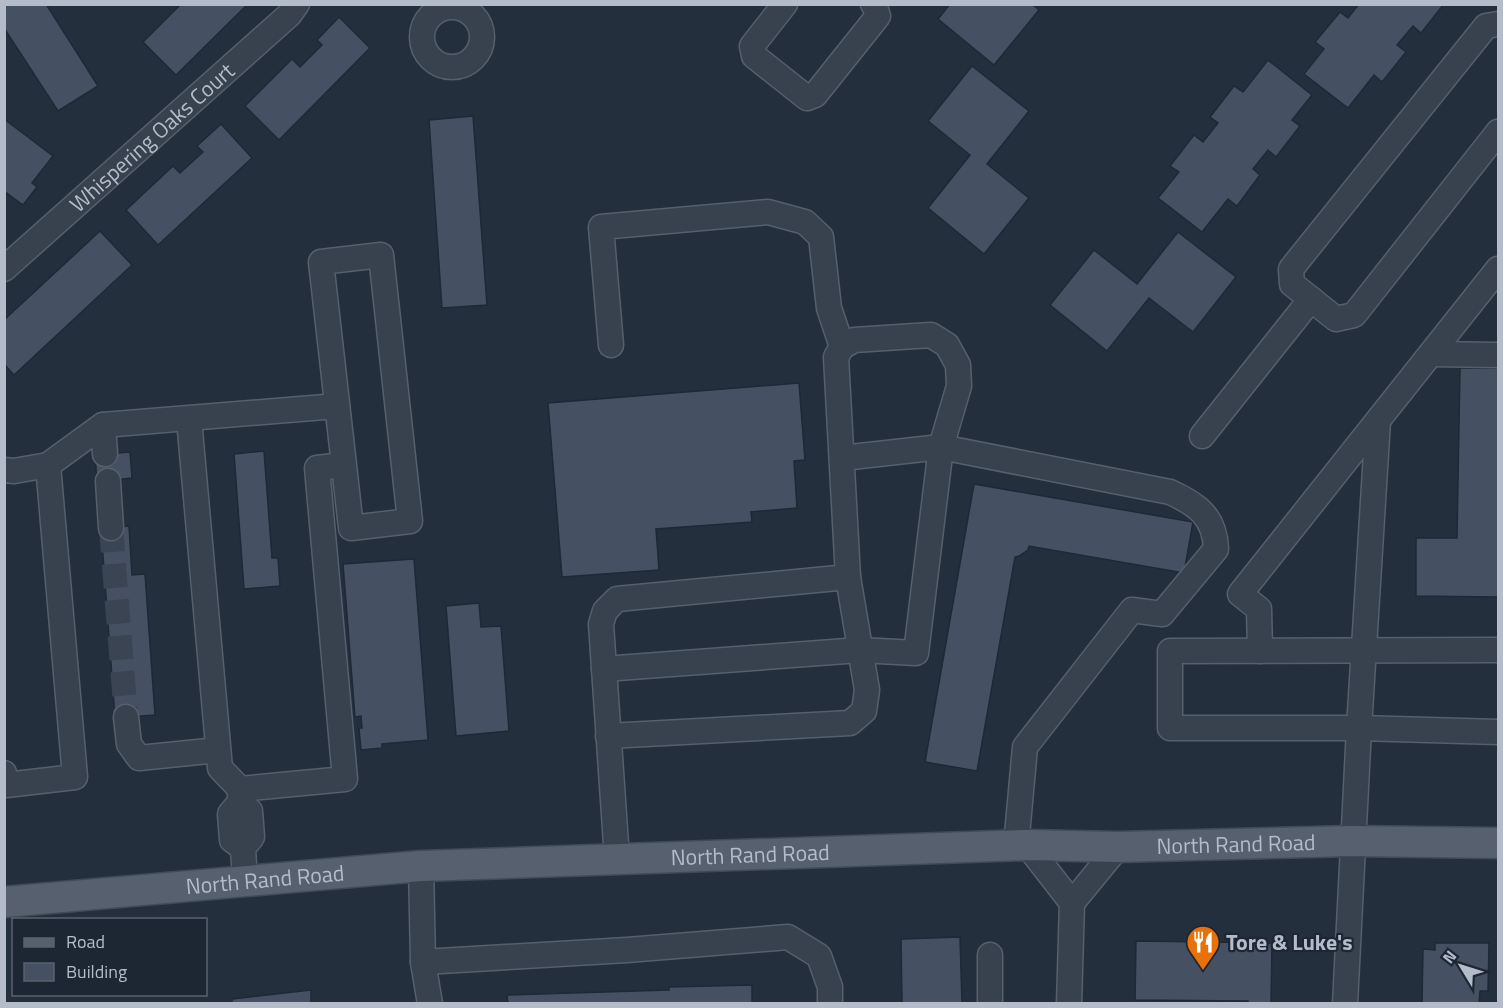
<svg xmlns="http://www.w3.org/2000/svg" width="1503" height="1008" font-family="'Titillium Web',sans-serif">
  <rect width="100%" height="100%" fill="#242f3e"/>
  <g fill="#455162" stroke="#1f2835" stroke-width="1.5">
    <polygon points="4,4 46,4 98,86 58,111 4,28"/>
    <polygon points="181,4 248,4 176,75 143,42"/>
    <polygon points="950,4 1032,4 1039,10 994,65 938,19"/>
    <polygon points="1359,4 1444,4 1421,33 1413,26 1397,45 1406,52 1382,82 1374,75 1348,108 1304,74 1324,49 1315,42 1340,12 1348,18"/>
    <polygon points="339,17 370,48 279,140 245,106 292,59 300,67 322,45 317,40"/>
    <polygon points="1268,60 1312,95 1292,120 1300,126 1276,157 1268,150 1253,169 1260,175 1237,206 1228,199 1202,232 1158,198 1179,172 1170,166 1194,135 1203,142 1218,123 1210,117 1234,86 1243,92"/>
    <polygon points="972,66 1029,111 987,164 1029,198 984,254 928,208 970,155 928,121"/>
    <polygon points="473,116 487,305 442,308 429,120"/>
    <polygon points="4,119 53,156 32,183 37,187 23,205 4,191"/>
    <polygon points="221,124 252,158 158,245 126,210 173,166 180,173 203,152 197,146"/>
    <polygon points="100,231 132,265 14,375 4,364 4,320"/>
    <polygon points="1178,232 1236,277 1193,332 1149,298 1107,351 1050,305 1094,250 1137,284"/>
    <polygon points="1460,368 1498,368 1498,597 1416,596 1416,538 1457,538"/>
    <polygon points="799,383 805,460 794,461 797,508 751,512 752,522 656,529 659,570 562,577 548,403"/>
    <polygon points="264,451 272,558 278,558 280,586 244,589 234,454"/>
    <polygon points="130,452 132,478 97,482 95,455"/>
    <polygon points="974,484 1193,522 1184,573 1029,546 1028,550 1019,556 1015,557 977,771 925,762"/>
    <polygon points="129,526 132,575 145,574 155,715 115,718 101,529"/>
    <polygon points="414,559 428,740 382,744 382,748 361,750 359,728 362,728 361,716 355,717 343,564"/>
    <polygon points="479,603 481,627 501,626 509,731 456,736 446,606"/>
    <polygon points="960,937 962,1004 902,1004 901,939"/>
    <polygon points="1136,941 1272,943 1271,1004 1248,1004 1248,1001 1135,1000"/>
    <polygon points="1435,943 1489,943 1488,991 1480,991 1479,1004 1422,1004 1423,949 1435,950"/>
    <polygon points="752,985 752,1004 508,1004 507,995 669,990 669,987"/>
    <polygon points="311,990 311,1004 232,1004 232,999"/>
  </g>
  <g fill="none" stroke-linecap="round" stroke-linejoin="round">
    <polyline stroke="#3a4453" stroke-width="24" stroke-dasharray="24 12" stroke-linecap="butt" points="111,528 126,717"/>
    <defs>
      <g id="minor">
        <polyline points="785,4 752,46 754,56 807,98 815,95 878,16 875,7 873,4"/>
        <circle cx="452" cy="37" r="30"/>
        <polyline points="1498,24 1486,26 1291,269 1292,284 1336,319 1354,315 1498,132"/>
        <path id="s1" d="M4 269 289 15 297 4"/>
        <polyline points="611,345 601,227 768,212 805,222 821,237 829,308 842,347"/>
        <polyline points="1431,354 1498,355"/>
        <polyline points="189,419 220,768 240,789 240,802 230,814 232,840 243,848"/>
        <path d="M1378 421 1359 728H1170V651C1280 651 1389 650 1498 650"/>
        <polyline points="103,425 105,454"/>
        <polyline points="1202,436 1311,299"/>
        <polyline points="4,470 14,471 48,465 103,425 337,406"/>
        <polyline points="108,481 111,528"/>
        <polyline points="1260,651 1259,609 1240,594 1498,269"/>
        <path d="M604 669 860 650 916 653 941 447 1170 492C1197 504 1215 517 1216 549L1162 614 1132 610 1025 747 1016 846"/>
        <polyline points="126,717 129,744 139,758 218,750"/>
        <polyline points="608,736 850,723 864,711 867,690 848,577"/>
        <polyline points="4,773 6,785 75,777 48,465"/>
        <polyline points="240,789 345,779 317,468 344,465 321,262 381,255 410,521 351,528 344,465"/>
        <polyline points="240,802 250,811 252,837 243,848 245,881"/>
        <polyline points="1027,845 1072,903 1069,1004"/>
        <polyline points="617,859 601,624 605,611 617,599 848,577 836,357 842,347 854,340 931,335 947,345 958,365 959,386 941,447 842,458"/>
        <polyline points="421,866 423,962 430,1004"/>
        <polyline points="1072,903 1118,847"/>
        <polyline points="423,962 627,950 788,937 819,956 830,987 830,1004"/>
        <polyline points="990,1004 990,955"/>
        <polyline points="1345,1004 1359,728 1498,732"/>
      </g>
      <g id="major">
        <path id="s2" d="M4 902 421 866 1027 845 1118 847 1352 841 1498 843"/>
      </g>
    </defs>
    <use href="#minor" stroke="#565f6c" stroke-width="27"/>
    <use href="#major" stroke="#414a57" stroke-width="33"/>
    <use href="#minor" stroke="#38414e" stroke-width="24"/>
    <use href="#major" stroke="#56606e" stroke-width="30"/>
  </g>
  <defs>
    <symbol id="restaurant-pin" viewBox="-11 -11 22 30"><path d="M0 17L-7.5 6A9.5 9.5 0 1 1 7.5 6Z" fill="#e8710a" stroke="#1d2633"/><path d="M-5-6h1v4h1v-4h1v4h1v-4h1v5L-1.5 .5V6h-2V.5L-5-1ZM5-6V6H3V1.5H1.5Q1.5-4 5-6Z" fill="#fff"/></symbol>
  </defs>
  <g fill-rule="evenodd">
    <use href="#restaurant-pin" x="1184" y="923" width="38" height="52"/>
  </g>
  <g text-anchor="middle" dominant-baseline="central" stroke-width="4.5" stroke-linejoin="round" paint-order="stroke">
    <g font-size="22" fill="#b4bcc9" stroke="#1d2633">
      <text stroke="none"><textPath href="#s1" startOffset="198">Whispering Oaks Court</textPath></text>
      <text stroke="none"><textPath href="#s2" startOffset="1234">North Rand Road</textPath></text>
      <text stroke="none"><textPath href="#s2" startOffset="748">North Rand Road</textPath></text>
      <text stroke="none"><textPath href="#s2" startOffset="262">North Rand Road</textPath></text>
    </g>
    <g font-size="22" font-weight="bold" fill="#b4bcc9" stroke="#1d2633" text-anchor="start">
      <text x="1226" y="942">Tore &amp; Luke's</text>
    </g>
  </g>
  <rect width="1503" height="1008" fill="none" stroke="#b4bcc9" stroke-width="12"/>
  <rect x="12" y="918" width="195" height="78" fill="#1d2633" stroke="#59626f" stroke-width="1.5"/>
  <rect x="24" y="938" width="30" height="9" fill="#56606e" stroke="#59626f" stroke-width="1.5"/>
  <text x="66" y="948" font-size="18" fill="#b4bcc9">Road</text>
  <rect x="24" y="963" width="30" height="18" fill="#455162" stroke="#59626f" stroke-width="1.5"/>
  <text x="66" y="978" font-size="18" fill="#b4bcc9">Building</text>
  <g transform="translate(1461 966) rotate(308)" stroke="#1d2633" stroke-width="4.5" paint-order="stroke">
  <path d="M0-4.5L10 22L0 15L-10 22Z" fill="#b4bcc9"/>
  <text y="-9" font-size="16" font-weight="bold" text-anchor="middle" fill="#b4bcc9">N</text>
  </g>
</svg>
